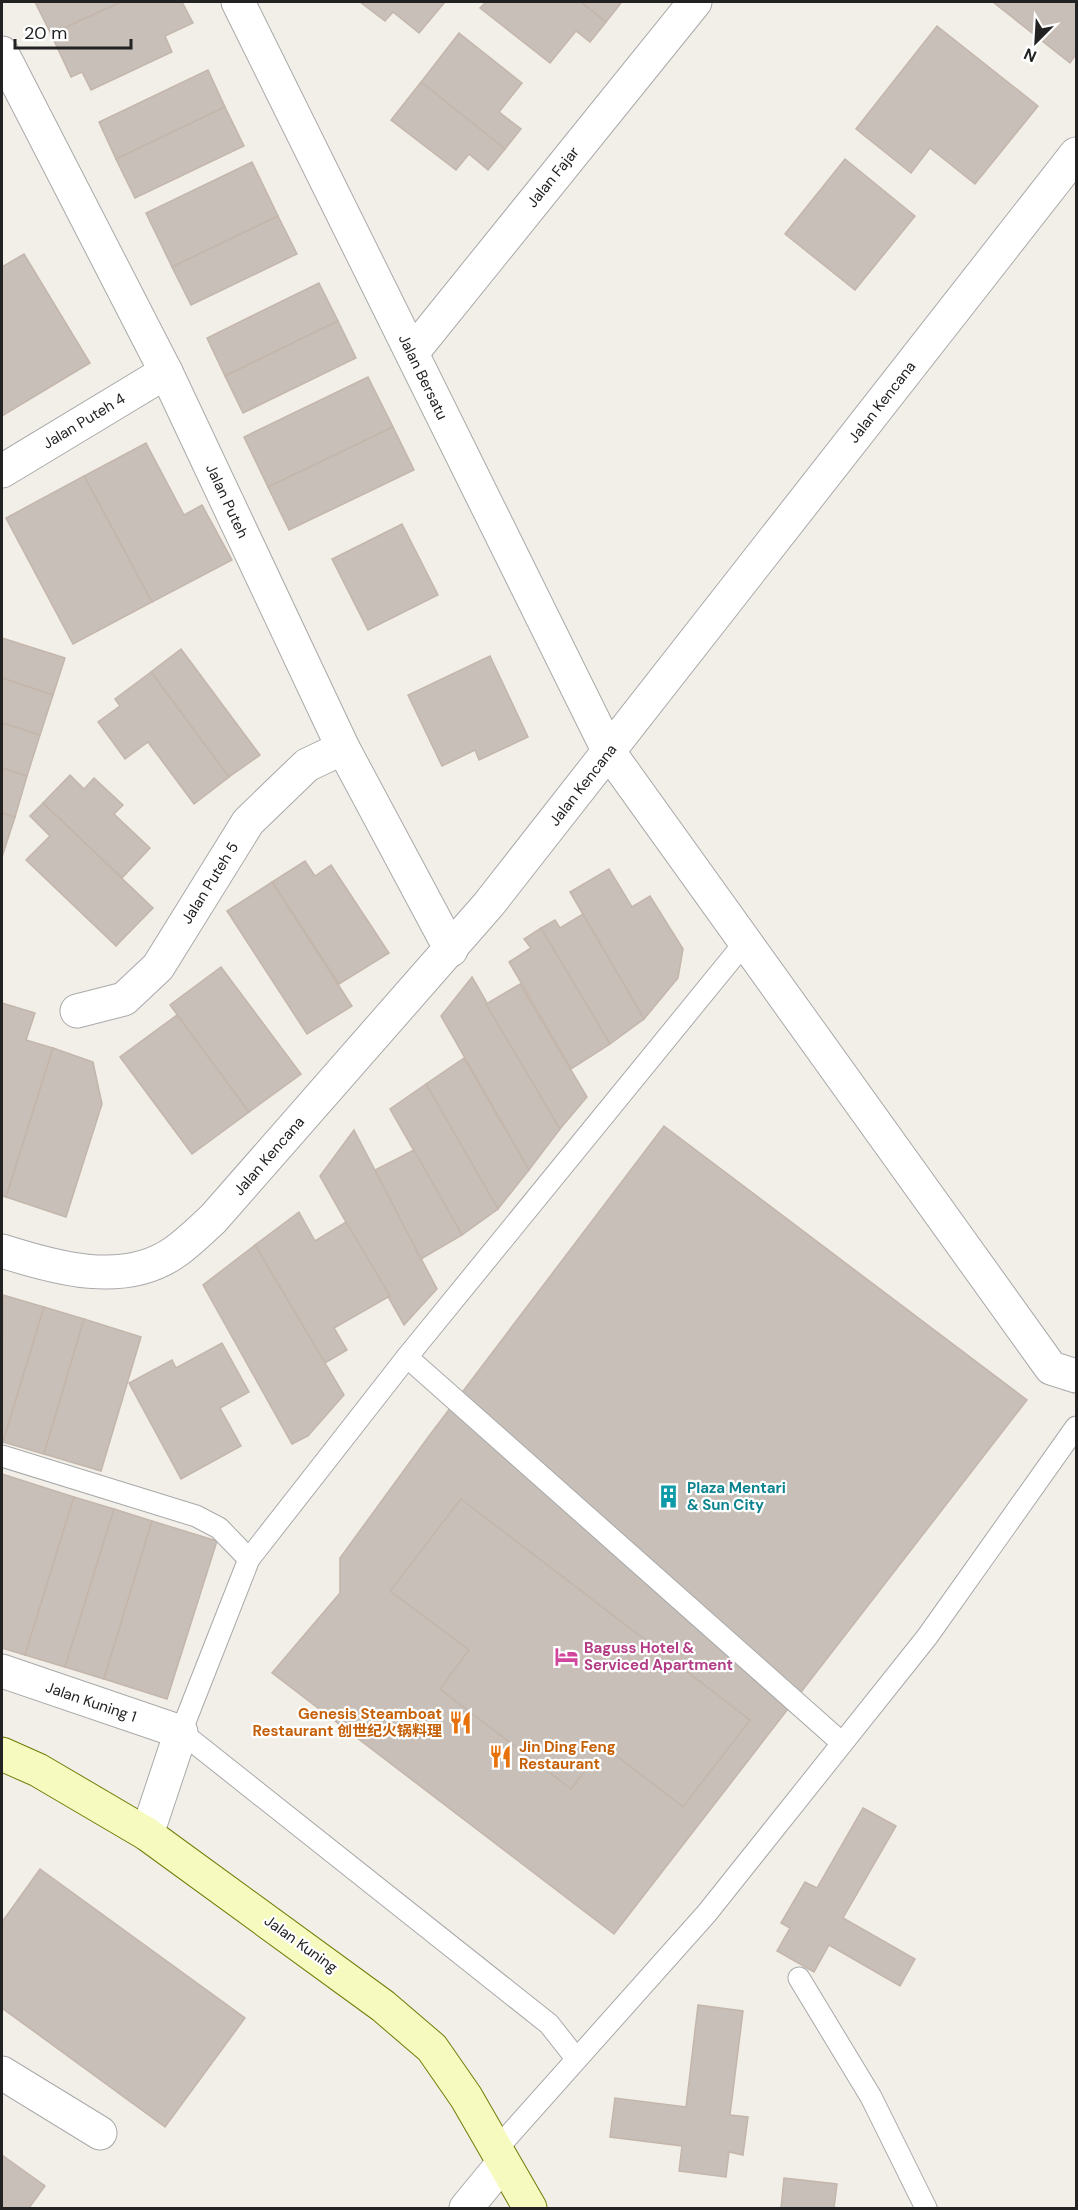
<svg xmlns="http://www.w3.org/2000/svg" width="1078" height="2210" font-family="'DM Sans','Noto Sans SC',sans-serif">
  <rect width="100%" height="100%" fill="#f2efe9"/>
  <g fill="#c7bfb8" stroke="#c4b6ab" stroke-width="1.5">
    <polygon points="35,2 121,2 51,34"/>
    <polygon points="121,2 182,2 193,23 165,36 172,52 91,90 82,72 71,77 51,34"/>
    <polygon points="360,2 445,2 419,33 393,12 385,21"/>
    <polygon points="486,2 581,2 606,22 590,42 576,31 550,63 480,8"/>
    <polygon points="581,2 619,2 621,3 606,22"/>
    <polygon points="993,2 1076,2 1076,54 1070,63"/>
    <polygon points="937,26 1038,106 975,184 930,148 911,173 856,129"/>
    <polygon points="459,33 522,83 499,112 521,129 505,149 421,82"/>
    <polygon points="208,70 225,107 116,159 99,122"/>
    <polygon points="421,82 505,149 488,170 469,154 456,170 391,120"/>
    <polygon points="225,107 244,146 135,198 116,159"/>
    <polygon points="845,159 915,216 855,290 785,234"/>
    <polygon points="252,162 278,216 172,267 146,213"/>
    <polygon points="278,216 297,254 191,305 172,267"/>
    <polygon points="24,254 90,363 2,416 2,267"/>
    <polygon points="319,283 338,321 225,376 207,338"/>
    <polygon points="338,321 356,358 243,413 225,376"/>
    <polygon points="368,377 393,427 268,487 244,437"/>
    <polygon points="393,427 414,470 289,530 268,487"/>
    <polygon points="146,443 184,515 202,505 232,560 152,602 84,476"/>
    <polygon points="84,476 152,602 73,644 6,518"/>
    <polygon points="402,524 438,595 368,630 332,559"/>
    <polygon points="2,638 65,658 53,695 2,678"/>
    <polygon points="181,649 260,755 229,777 151,672"/>
    <polygon points="490,656 528,737 479,760 475,750 442,766 408,695"/>
    <polygon points="151,672 229,777 194,804 148,742 125,759 98,722 120,706 115,699"/>
    <polygon points="2,678 53,695 40,735 2,723"/>
    <polygon points="2,723 40,735 27,776 2,768"/>
    <polygon points="2,768 27,776 15,817 2,813"/>
    <polygon points="70,775 84,789 94,778 123,805 114,814 150,848 122,878 43,803"/>
    <polygon points="43,803 153,908 116,946 26,860 50,836 30,816"/>
    <polygon points="2,813 15,817 2,857"/>
    <polygon points="305,861 315,876 331,865 389,953 339,984 272,882"/>
    <polygon points="609,869 632,907 650,896 683,949 678,978 644,1019 570,892"/>
    <polygon points="272,882 352,1006 307,1034 227,911"/>
    <polygon points="583,914 644,1019 610,1044 541,928 555,920 560,928"/>
    <polygon points="541,928 610,1044 571,1069 509,962 531,948 524,939"/>
    <polygon points="221,967 301,1074 249,1112 170,1005"/>
    <polygon points="472,977 560,1129 529,1170 441,1016"/>
    <polygon points="520,984 587,1097 560,1129 486,1004"/>
    <polygon points="2,1003 35,1013 26,1040 53,1048 6,1197 2,1196"/>
    <polygon points="177,1015 249,1112 192,1154 120,1057"/>
    <polygon points="53,1048 93,1062 102,1104 66,1217 6,1197"/>
    <polygon points="464,1058 529,1170 498,1209 426,1084"/>
    <polygon points="426,1084 498,1209 462,1235 390,1109"/>
    <polygon points="664,1126 1027,1400 614,1934 272,1673 340,1593 340,1558 429,1436"/>
    <polygon points="354,1130 437,1289 404,1325 320,1176"/>
    <polygon points="414,1150 462,1235 421,1259 375,1170"/>
    <polygon points="299,1212 315,1241 346,1222 390,1296 334,1328 347,1350 325,1363 255,1245"/>
    <polygon points="255,1245 344,1395 308,1436 292,1444 203,1285"/>
    <polygon points="3,1295 44,1307 3,1442 2,1441"/>
    <polygon points="44,1307 84,1319 44,1454 3,1442"/>
    <polygon points="84,1319 141,1337 101,1471 44,1454"/>
    <polygon points="222,1343 249,1392 220,1408 241,1446 181,1479 129,1383 172,1360 176,1368"/>
    <polygon points="2,1474 74,1497 25,1655 2,1648"/>
    <polygon points="74,1497 114,1509 65,1667 25,1655"/>
    <polygon points="461,1499 750,1720 683,1807 604,1746 571,1789 440,1689 469,1650 390,1591"/>
    <polygon points="114,1509 152,1521 104,1679 65,1667"/>
    <polygon points="152,1521 217,1541 167,1699 104,1679"/>
    <polygon points="863,1808 896,1826 843,1918 915,1959 900,1986 829,1945 814,1972 777,1951 790,1928 781,1923 805,1882 817,1888"/>
    <polygon points="40,1869 245,2018 165,2127 2,2008 2,1922"/>
    <polygon points="698,2005 743,2011 730,2115 748,2117 743,2155 729,2152 726,2177 679,2171 682,2146 610,2137 615,2098 686,2107"/>
    <polygon points="2,2155 45,2186 29,2208 2,2208"/>
    <polygon points="784,2178 837,2184 834,2208 781,2208"/>
  </g>
  <g fill="none" stroke-linecap="round" stroke-linejoin="round">
    <defs>
      <g id="lane">
        <polyline points="407,1357 842,1743"/>
        <polyline points="2,1456 196,1516 219,1528 249,1559"/>
        <polyline points="799,1978 871,2097 926,2208"/>
        <polyline points="575,2057 549,2024 181,1732 249,1559 407,1357 746,941"/>
        <polyline points="495,2151 707,1913 927,1637 1076,1427"/>
      </g>
      <g id="street">
        <polyline points="238,2 609,752 1051,1368 1076,1376"/>
        <polyline points="2,53 166,372 343,748 451,950"/>
        <polyline points="412,353 695,2"/>
        <polyline points="2,471 166,372"/>
        <polyline points="77,1011 124,999 158,967 248,822 307,765 343,748"/>
        <path d="M2 1251C55 1268 124 1288 175 1252 188 1243 201 1230 213 1219L489 904 1076 154"/>
        <polyline points="2,1671 181,1732 147,1834"/>
        <polyline points="2,2073 100,2133"/>
        <polyline points="466,2208 503,2163"/>
      </g>
      <polyline id="secondary" points="2,1754 38,1770 147,1834 383,2006 432,2048 466,2097 530,2208"/>
    </defs>
    <use href="#lane" stroke="#a9a9a9" stroke-width="23"/>
    <use href="#street" stroke="#a9a9a9" stroke-width="35"/>
    <use href="#secondary" stroke="#707d05" stroke-width="35"/>
    <use href="#lane" stroke="#fff" stroke-width="21"/>
    <use href="#street" stroke="#fff" stroke-width="33"/>
    <use href="#secondary" stroke="#f7fabf" stroke-width="33"/>
  </g>
  <defs>
    <symbol id="building-bare" viewBox="-9 -9 18 18"><path d="M-4-6H4V6H1V3H-1V6H-4ZM-2.5-4.3h1.7v1.8h-1.7ZM.8-4.3h1.7v1.8H.8ZM-2.5-1h1.7V.8h-1.7ZM.8-1h1.7V.8H.8Z" fill="#0f9aa8" stroke="#fff" stroke-width="2.5" paint-order="stroke"/></symbol>
    <symbol id="hotel-bare" viewBox="-9 -9 18 18"><path d="M-6-4.5h1.5V1H6V5H4.5V3h-9V5H-6ZM-4 0a1.8 1.8 0 1 1 3.6 0ZM.5 0V-2.5h3Q6-2.5 6 0Z" fill="#d1479c" stroke="#fff" stroke-width="2.5" paint-order="stroke"/></symbol>
    <symbol id="restaurant-bare" viewBox="-9 -9 18 18"><path d="M-5-6h1v4h1v-4h1v4h1v-4h1v5L-1.5 .5V6h-2V.5L-5-1ZM5-6V6H3V1.5H1.5Q1.5-4 5-6Z" fill="#e8710a" stroke="#fff" stroke-width="2.5" paint-order="stroke"/></symbol>
  </defs>
  <g fill-rule="evenodd">
    <use href="#building-bare" x="652" y="1480" width="33" height="33"/>
    <use href="#hotel-bare" x="550" y="1640" width="33" height="33"/>
    <use href="#restaurant-bare" x="444" y="1706" width="33" height="33"/>
    <use href="#restaurant-bare" x="484" y="1740" width="33" height="33"/>
  </g>
  <g text-anchor="middle" dominant-baseline="central" stroke-width="4.5" stroke-linejoin="round" paint-order="stroke">
    <g font-size="15" fill="#222" stroke="#fff">
      <text transform="translate(553 177) rotate(-51)">Jalan Fajar</text>
      <text transform="translate(423 377) rotate(64)">Jalan Bersatu</text>
      <text transform="translate(882 402) rotate(-52)">Jalan Kencana</text>
      <text transform="translate(84 421) rotate(-31)">Jalan Puteh 4</text>
      <text transform="translate(227 501) rotate(65)">Jalan Puteh</text>
      <text transform="translate(583 785) rotate(-52)">Jalan Kencana</text>
      <text transform="translate(210 883) rotate(-58)">Jalan Puteh 5</text>
      <text transform="translate(269 1156) rotate(-49)">Jalan Kencana</text>
      <text transform="translate(91 1702) rotate(19)">Jalan Kuning 1</text>
      <text transform="translate(301 1944) rotate(36)">Jalan Kuning</text>
    </g>
    <g font-size="15" font-weight="bold" fill="#0d838f" stroke="#fff" text-anchor="start">
      <text x="687" y="1488">Plaza Mentari<tspan x="687" dy="17">&amp; Sun City</tspan></text>
    </g>
    <g font-size="15" font-weight="bold" fill="#b23c85" stroke="#fff" text-anchor="start">
      <text x="584" y="1648">Baguss Hotel &amp;<tspan x="584" dy="17">Serviced Apartment</tspan></text>
    </g>
    <g font-size="15" font-weight="bold" fill="#c56008" stroke="#fff" text-anchor="end">
      <text x="442" y="1714">Genesis Steamboat<tspan x="442" dy="17">Restaurant 创世纪火锅料理</tspan></text>
      <text x="519" y="1747" text-anchor="start">Jin Ding Feng<tspan x="519" dy="17">Restaurant</tspan></text>
    </g>
  </g>
  <rect width="1078" height="2210" fill="none" stroke="#222222" stroke-width="6"/>
  <g transform="translate(1036 42) rotate(204)" stroke="#ffffff" stroke-width="4.5" paint-order="stroke">
  <path d="M0-4.5L10 22L0 15L-10 22Z" fill="#222222"/>
  <text y="-9" font-size="16" font-weight="bold" text-anchor="middle" fill="#222222">N</text>
  </g>
  <path d="M15 39v9h116v-9" fill="none" stroke="#222222" stroke-width="3"/>
  <text x="24" y="39" font-size="18" fill="#222222" stroke="#ffffff" stroke-width="4.5" paint-order="stroke">20 m</text>
</svg>
